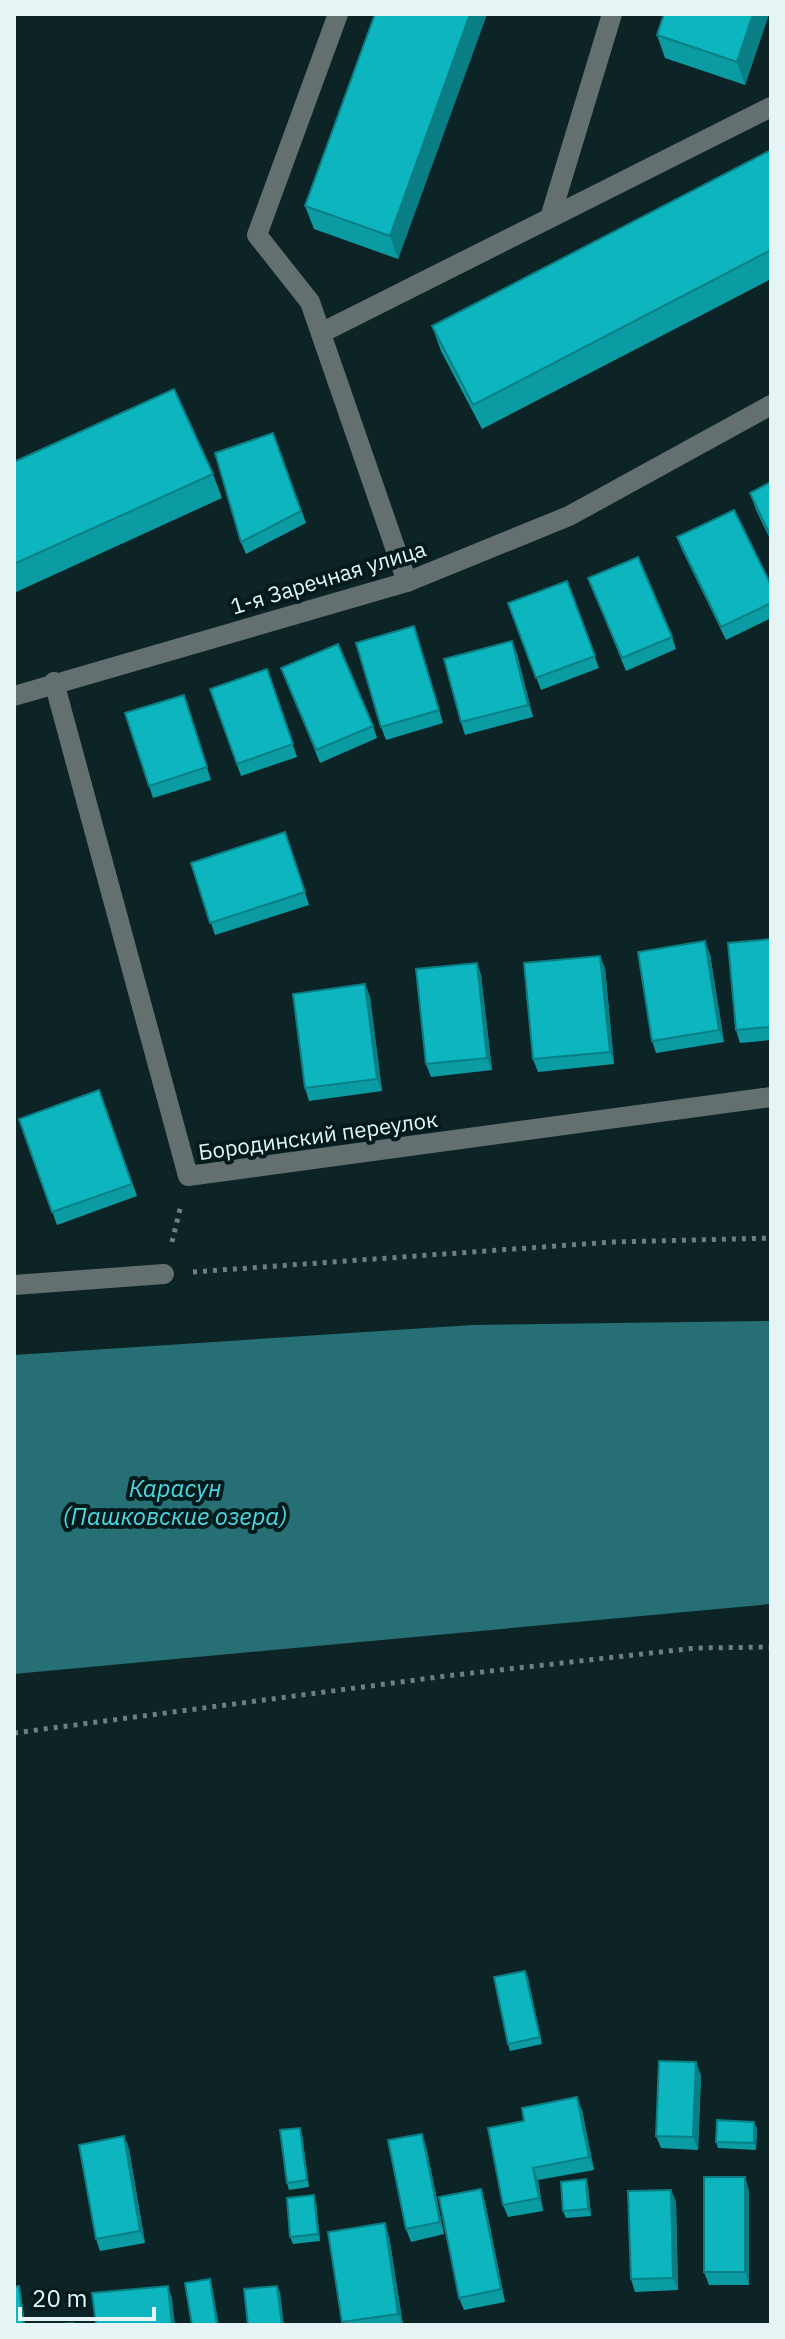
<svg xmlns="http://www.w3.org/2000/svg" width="785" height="2339" font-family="'IBM Plex Sans',sans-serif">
  <rect width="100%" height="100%" fill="#0c2426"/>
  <polygon fill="#266f74" points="771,1321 771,1604 14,1674 14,1355 472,1325"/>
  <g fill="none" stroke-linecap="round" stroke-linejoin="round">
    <g stroke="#6c8082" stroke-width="5" stroke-dasharray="4 6" stroke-linecap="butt">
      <polyline points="172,1242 181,1205"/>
      <polyline points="193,1272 612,1242 771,1238"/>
      <polyline points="14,1733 446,1676 696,1648 771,1647"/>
    </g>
    <g stroke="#646f70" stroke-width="20">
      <polyline points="338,14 257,235 310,302 407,582"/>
      <polyline points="550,218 612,14"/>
      <polyline points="321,333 771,107"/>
      <polyline points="14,1285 164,1274"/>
    </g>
    <g stroke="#646f70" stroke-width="20">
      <polyline points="54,682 188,1176 771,1097"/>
      <polyline points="14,696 407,582 569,516 771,405"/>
    </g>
  </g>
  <g fill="#0b9ca3">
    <polygon points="375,14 487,14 398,259 314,229 305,206"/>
    <polygon points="769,14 745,85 665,58 657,35"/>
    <polygon points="771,150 771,279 482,429 441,351 432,326"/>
    <polygon points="273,433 306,523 246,554 241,542"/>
    <polygon points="14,462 213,474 222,498 14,593"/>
    <polygon points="771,482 771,541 756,510 750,493"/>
    <polygon points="677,537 771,585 771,618 726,640 682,550"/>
    <polygon points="588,578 672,637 676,649 626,671"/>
    <polygon points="567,581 599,668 541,690 508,603"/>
    <polygon points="418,639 443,723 386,740 381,727"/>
    <polygon points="512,641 517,654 533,717 465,735 461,722"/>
    <polygon points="281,668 373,726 377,738 320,763"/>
    <polygon points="267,669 297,757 241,776 210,689"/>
    <polygon points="188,707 211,780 153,798 125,713"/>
    <polygon points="285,832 309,905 215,935 191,863"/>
    <polygon points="771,939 771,1040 740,1043 736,1030"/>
    <polygon points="710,954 724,1042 656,1053 652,1041"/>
    <polygon points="477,963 481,975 492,1070 431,1077 426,1064"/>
    <polygon points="605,968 614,1064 538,1072 533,1059"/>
    <polygon points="365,984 370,997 382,1091 309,1101 305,1088"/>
    <polygon points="99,1090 137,1196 57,1225 19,1119"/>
    <polygon points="525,1971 542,2044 510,2051 508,2044"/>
    <polygon points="701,2075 698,2150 661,2148 656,2136"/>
    <polygon points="582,2110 594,2170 538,2180 543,2211 508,2217 503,2205"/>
    <polygon points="757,2128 756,2150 718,2148 716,2142"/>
    <polygon points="302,2135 309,2187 289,2190 287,2183"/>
    <polygon points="124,2136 129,2149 145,2243 100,2251 96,2239"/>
    <polygon points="426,2146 444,2234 411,2242 406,2229"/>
    <polygon points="586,2179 588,2186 591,2216 566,2218 563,2211"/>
    <polygon points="481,2189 485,2202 505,2302 464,2310 459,2298"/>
    <polygon points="671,2190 676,2202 678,2290 635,2292 631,2279"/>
    <polygon points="749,2190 749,2285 709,2285 704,2272"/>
    <polygon points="316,2202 320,2241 293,2244 290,2237"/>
    <polygon points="389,2236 403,2325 343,2325 342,2322"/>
  </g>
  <g fill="#097f85">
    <polygon points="470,14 487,14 398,259 390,236"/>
    <polygon points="753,14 769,14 745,85 737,62"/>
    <polygon points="512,641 517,654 533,717 528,705"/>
    <polygon points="705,941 710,954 724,1042 719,1030"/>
    <polygon points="600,956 605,968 614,1064 610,1052"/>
    <polygon points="477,963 481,975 492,1070 487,1058"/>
    <polygon points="365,984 370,997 382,1091 377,1079"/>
    <polygon points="525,1971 528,1977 542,2044 540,2037"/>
    <polygon points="696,2062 701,2075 698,2150 693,2137"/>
    <polygon points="577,2097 582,2110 594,2170 589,2157"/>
    <polygon points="754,2122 757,2128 756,2150 754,2143"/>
    <polygon points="300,2128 302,2135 309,2187 307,2180"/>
    <polygon points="422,2134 426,2146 444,2234 440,2222"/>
    <polygon points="124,2136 129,2149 145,2243 140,2231"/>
    <polygon points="533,2168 538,2180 543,2211 539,2198"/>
    <polygon points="745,2177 749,2190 749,2285 745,2272"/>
    <polygon points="586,2179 588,2186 591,2216 588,2209"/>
    <polygon points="481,2189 485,2202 505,2302 501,2289"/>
    <polygon points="671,2190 676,2202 678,2290 673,2278"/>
    <polygon points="314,2195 316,2202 320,2241 318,2234"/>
    <polygon points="385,2223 389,2236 403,2325 398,2314"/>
    <polygon points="210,2279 212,2286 219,2325 217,2325"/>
    <polygon points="19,2286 21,2293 25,2325 24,2325"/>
    <polygon points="168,2286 172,2298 175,2325 172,2325"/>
    <polygon points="277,2286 280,2292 284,2325 282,2325"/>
  </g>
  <g fill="#0db5be" stroke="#097f85" stroke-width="2">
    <polygon points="375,14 470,14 390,236 305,206"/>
    <polygon points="664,14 753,14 737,62 657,35"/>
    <polygon points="771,150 771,250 473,405 432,326"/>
    <polygon points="174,389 213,474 14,564 14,462"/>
    <polygon points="273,433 301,511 241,542 215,453"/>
    <polygon points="771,482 771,537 750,493"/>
    <polygon points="734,510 771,585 771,603 721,627 677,537"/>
    <polygon points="638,557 672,637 622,658 588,578"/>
    <polygon points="567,581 595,656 536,678 508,603"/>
    <polygon points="414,626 439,710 381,727 356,643"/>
    <polygon points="512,641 528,705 461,722 444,659"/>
    <polygon points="338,644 373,726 316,750 281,668"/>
    <polygon points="267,669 293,744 237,764 210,689"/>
    <polygon points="184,695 207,767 149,786 125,713"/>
    <polygon points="285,832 305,892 210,923 191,863"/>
    <polygon points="771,939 771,1027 736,1030 728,943"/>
    <polygon points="705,941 719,1030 652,1041 638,952"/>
    <polygon points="600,956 610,1052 533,1059 524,963"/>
    <polygon points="477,963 487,1058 426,1064 416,969"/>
    <polygon points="365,984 377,1079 305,1088 293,994"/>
    <polygon points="99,1090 132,1184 52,1212 19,1119"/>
    <polygon points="525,1971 540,2037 508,2044 494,1977"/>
    <polygon points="659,2061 696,2062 693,2137 656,2136"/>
    <polygon points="577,2097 589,2157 533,2168 539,2198 503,2205 488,2128 524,2121 522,2108"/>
    <polygon points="717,2120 754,2122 754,2143 716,2142"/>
    <polygon points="300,2128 307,2180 287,2183 280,2130"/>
    <polygon points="422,2134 440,2222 406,2229 388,2140"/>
    <polygon points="124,2136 140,2231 96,2239 79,2145"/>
    <rect x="704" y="2177" width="41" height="95"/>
    <polygon points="586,2179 588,2209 563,2211 561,2182"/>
    <polygon points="481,2189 501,2289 459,2298 439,2197"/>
    <polygon points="671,2190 673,2278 631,2279 628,2191"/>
    <polygon points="314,2195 318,2234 290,2237 287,2198"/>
    <polygon points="385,2223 398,2314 342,2322 328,2232"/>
    <polygon points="210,2279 217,2325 192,2325 185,2283"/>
    <polygon points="19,2286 24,2325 14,2325 14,2287"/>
    <polygon points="168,2286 172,2325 96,2325 92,2293"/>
    <polygon points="277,2286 282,2325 248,2325 244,2289"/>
    <polygon points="73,2323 73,2325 49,2325"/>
  </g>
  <g text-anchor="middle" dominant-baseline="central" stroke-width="8" stroke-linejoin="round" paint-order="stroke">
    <g font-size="22" fill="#e6f4f5" stroke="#031b1c">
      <text transform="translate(328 577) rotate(-17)">1-я Заречная улица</text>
      <text transform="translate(318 1135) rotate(-8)">Бородинский переулок</text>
    </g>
    <g font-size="24" font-style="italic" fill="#4dd9e2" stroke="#031b1c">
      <text x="175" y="1488">Карасун<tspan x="175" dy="28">(Пашковские озера)</tspan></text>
    </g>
  </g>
  <rect width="785" height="2339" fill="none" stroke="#e6f4f5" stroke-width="32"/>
  <path d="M20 2307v12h134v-12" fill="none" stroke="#e6f4f5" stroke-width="4"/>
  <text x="32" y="2307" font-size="24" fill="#e6f4f5" stroke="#031b1c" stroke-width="6" paint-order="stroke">20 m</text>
</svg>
